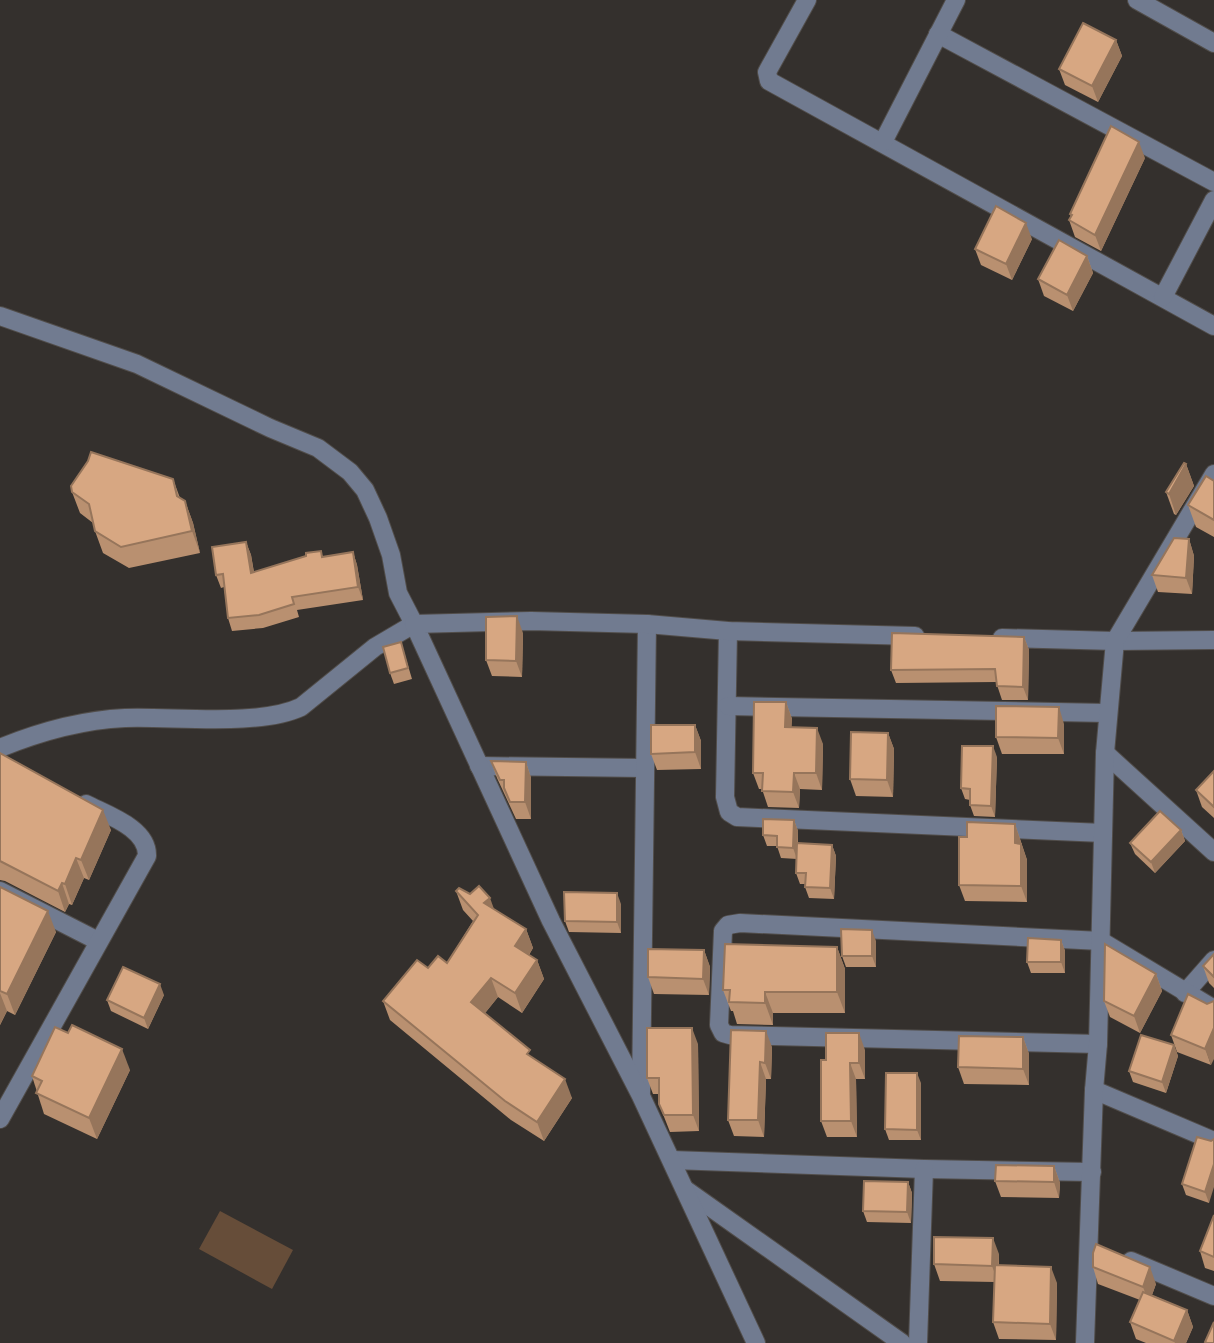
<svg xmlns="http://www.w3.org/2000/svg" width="1214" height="1343" font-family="'DejaVu Sans',sans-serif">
  <rect width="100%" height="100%" fill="#34302d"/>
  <polygon fill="#664d39" points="220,1211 293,1250 272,1289 199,1249"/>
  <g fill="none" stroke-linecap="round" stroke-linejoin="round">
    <defs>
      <g id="minor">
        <polyline points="807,0 767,72 769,81 1214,326"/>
        <polyline points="1137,0 1214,43"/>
        <polyline points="938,34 1214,182"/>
        <polyline points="883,142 956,0"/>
        <polyline points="1163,297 1214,200"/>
        <path d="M0 316 137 364 270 428 318 448 350 472 365 490 378 518 391 555 398 593 414 624 375 647 301 707C259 727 172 716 125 718 83 720 39 732 0 748"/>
        <polyline points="728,631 725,797 729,812 737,817 1103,833"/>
        <polyline points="1002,638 1115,641 1214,640"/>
        <polyline points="728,706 1107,713"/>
        <polyline points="1105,753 1214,852"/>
        <polyline points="479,766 644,768"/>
        <polyline points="0,891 98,941"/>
        <polyline points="1185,993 1214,960"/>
        <polyline points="1098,1044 730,1035 723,1033 719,1025 723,931 728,925 740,923 1101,941 1214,1009"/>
        <polyline points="1094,1090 1214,1141"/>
        <polyline points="641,1093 647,624"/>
        <path d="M0 1119 147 856C148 828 107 815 86 804"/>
        <polyline points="672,1160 924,1169 1092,1172"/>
        <polyline points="686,1190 902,1343"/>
        <polyline points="1131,1261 1214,1296"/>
        <polyline points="756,1343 641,1096 551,921 414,624 531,621 647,624 728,631 915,636"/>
        <polyline points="918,1343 924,1169"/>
        <polyline points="1085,1343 1094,1090 1098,1044 1105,753 1115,641 1214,474"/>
      </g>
    </defs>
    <use href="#minor" stroke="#514d4a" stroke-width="20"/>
    <use href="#minor" stroke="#717b90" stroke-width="18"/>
  </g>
  <g fill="#b99070">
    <polygon points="1116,40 1122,56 1098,102 1065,85 1059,69"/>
    <polygon points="1145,158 1101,251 1075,237 1069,220 1071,217 1070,214"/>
    <polygon points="1032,239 1012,280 981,265 975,249"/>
    <polygon points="1087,256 1093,273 1073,311 1044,296 1038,279"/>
    <polygon points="1186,464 1194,486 1176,515 1174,514 1166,492"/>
    <polygon points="173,479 180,498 185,501 193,523 200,553 129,568 103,553 95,531 93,523 80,513 72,492"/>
    <polygon points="1214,481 1214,537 1196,527 1188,505"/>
    <polygon points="1189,539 1194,556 1192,594 1158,592 1152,575"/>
    <polygon points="246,542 251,555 254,572 323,557 353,552 357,565 363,600 297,610 299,617 263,628 232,631 228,618 224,587 221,588 216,575"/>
    <polygon points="523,633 522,677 492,676 486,660"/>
    <polygon points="1024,637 1029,650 1028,700 1002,700 996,682 896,683 891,670"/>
    <polygon points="401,642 412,679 394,684 390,673"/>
    <polygon points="786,702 792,719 791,727 823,744 822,790 800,789 799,808 768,807 762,789 759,789 753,773"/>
    <polygon points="1064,724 1064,754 1002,754 996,737"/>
    <polygon points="695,725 701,741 701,769 657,770 651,754"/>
    <polygon points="888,733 894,749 893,797 856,796 850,779"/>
    <polygon points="0,753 111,830 89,880 84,878 72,905 69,904 65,912 5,881 0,880"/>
    <polygon points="997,757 995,817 974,816 970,805 970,800 965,799 961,788"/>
    <polygon points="491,761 526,762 531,778 531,819 516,819 497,778"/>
    <polygon points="1214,771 1214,818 1202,807 1196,790"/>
    <polygon points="794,820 798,831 798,843 832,845 836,856 834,899 809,898 805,887 805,884 800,884 796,873 797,859 781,858 777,846 767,846 763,835"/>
    <polygon points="1015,824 1027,860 1027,902 965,901 959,885 967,837"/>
    <polygon points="1181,830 1185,841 1155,873 1135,854 1130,843"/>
    <polygon points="0,887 56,932 15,1015 7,1011 0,1025"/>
    <polygon points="456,891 470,894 526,929 533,948 529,955 537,960 544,979 522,1013 498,997 485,1013 533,1059 572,1098 544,1141 511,1120 390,1020 383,1001 428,968 447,963 473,921 463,910"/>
    <polygon points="621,904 621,933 569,932 565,921"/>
    <polygon points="1061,940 1065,951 1065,973 1031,973 1027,962"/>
    <polygon points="876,941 876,967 846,967 842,956"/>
    <polygon points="837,947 845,969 845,1013 773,1013 773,1025 737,1024 733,1011 731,1011 723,990"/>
    <polygon points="704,950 710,967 709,995 654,994 648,977"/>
    <polygon points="1214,954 1214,988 1209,983 1203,966"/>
    <polygon points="1156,974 1162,991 1140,1033 1110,1017 1104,1001"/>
    <polygon points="1188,994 1211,1065 1177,1052 1171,1035"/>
    <polygon points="164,995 148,1029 111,1011 107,1000"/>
    <polygon points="731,1030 772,1047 771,1079 766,1079 764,1137 734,1136 728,1120"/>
    <polygon points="1023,1037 1029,1054 1029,1085 964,1084 958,1067"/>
    <polygon points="698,1044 699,1131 670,1132 659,1104 659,1094 653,1094 647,1078"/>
    <polygon points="1174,1045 1178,1056 1166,1093 1133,1082 1129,1071"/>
    <polygon points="865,1050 865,1079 856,1079 857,1137 827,1137 821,1121 826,1060"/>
    <polygon points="130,1070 97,1139 44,1114 32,1076"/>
    <polygon points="921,1083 921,1140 889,1140 885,1129"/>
    <polygon points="1211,1141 1209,1203 1186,1195 1182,1184"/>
    <polygon points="1054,1166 1060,1183 1059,1198 1001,1197 995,1181"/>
    <polygon points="908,1182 912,1193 911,1223 867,1222 863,1211"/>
    <polygon points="1214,1215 1214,1271 1205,1268 1200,1251"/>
    <polygon points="999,1254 999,1265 1057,1283 1056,1340 999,1339 993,1322 995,1282 940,1281 934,1264"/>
    <polygon points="1093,1267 1156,1284 1152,1295 1187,1310 1193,1327 1186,1343 1146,1343 1136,1339 1130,1322 1140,1300 1098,1284"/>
  </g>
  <g fill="#96755b">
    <polygon points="1116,40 1122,56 1098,102 1092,86"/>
    <polygon points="1139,142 1145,158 1101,251 1095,235"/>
    <polygon points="1026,223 1032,239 1012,280 1006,264"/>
    <polygon points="1087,256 1093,273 1073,311 1067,295"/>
    <polygon points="1186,464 1194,486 1176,515 1169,494"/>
    <polygon points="185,501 193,523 200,553 192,531"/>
    <polygon points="1189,539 1194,556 1192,594 1186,578"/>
    <polygon points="246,542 251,555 256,586 251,573"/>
    <polygon points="353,552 357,565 363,600 358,587"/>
    <polygon points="517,616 523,633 522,677 516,661"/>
    <polygon points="1024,637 1029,650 1028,700 1023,687"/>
    <polygon points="786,702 792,719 791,744 785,727"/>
    <polygon points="1059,707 1064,724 1064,754 1058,738"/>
    <polygon points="695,725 701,741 701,769 695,752"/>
    <polygon points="817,728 823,744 822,790 816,773"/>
    <polygon points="888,733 894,749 893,797 887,780"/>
    <polygon points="993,746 997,757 995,817 991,806"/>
    <polygon points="526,762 531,778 531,819 525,802"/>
    <polygon points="794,773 800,789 799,808 793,792"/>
    <polygon points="103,810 111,830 89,880 81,860"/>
    <polygon points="794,820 798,831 797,859 793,848"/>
    <polygon points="1015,824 1027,860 1027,902 1021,886 1015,843"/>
    <polygon points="1181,830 1185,841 1155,873 1151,862"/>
    <polygon points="832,845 836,856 834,899 830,888"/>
    <polygon points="76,858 84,878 72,905 65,884"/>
    <polygon points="62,883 69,904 65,912 58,891"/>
    <polygon points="617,893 621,904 621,933 617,922"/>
    <polygon points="490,898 497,917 484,903"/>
    <polygon points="48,911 56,932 15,1015 7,994"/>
    <polygon points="526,929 533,948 522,965 515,946"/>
    <polygon points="872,930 876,941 876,967 872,956"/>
    <polygon points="1061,940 1065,951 1065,973 1061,962"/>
    <polygon points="837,947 845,969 845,1013 837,992"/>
    <polygon points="704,950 710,967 709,995 703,979"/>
    <polygon points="537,960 544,979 522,1013 515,993"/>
    <polygon points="1156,974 1162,991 1140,1033 1134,1016"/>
    <polygon points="491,978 498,997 478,1022 471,1002"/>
    <polygon points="160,984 164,995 148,1029 144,1018"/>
    <polygon points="765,992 773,1013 773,1025 765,1003"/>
    <polygon points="0,993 7,1011 0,1025"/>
    <polygon points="692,1028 698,1044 699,1131 693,1115"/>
    <polygon points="1214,1028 1214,1059 1211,1065 1205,1049"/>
    <polygon points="766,1031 772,1047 771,1079 765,1063"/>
    <polygon points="859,1033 865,1050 865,1079 859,1063"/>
    <polygon points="1023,1037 1029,1054 1029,1085 1023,1069"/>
    <polygon points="1174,1045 1178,1056 1166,1093 1162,1082"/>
    <polygon points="122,1049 130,1070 97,1139 89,1118"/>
    <polygon points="760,1062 766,1079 764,1137 758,1120"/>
    <polygon points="850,1063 856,1079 857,1137 851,1121"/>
    <polygon points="917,1073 921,1083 921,1140 917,1130"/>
    <polygon points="565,1079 572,1098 544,1141 537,1122"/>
    <polygon points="1214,1164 1214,1187 1209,1203 1205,1192"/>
    <polygon points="1054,1166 1060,1183 1059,1198 1054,1182"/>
    <polygon points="908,1182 912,1193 911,1223 907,1212"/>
    <polygon points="993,1238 999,1254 998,1282 992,1266"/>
    <polygon points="1051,1267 1057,1283 1056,1340 1050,1324"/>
    <polygon points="1150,1267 1156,1284 1149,1303 1143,1287"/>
    <polygon points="1187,1310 1193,1327 1186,1343 1175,1343 1174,1341"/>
  </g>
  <g fill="#d7a782" stroke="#96755b" stroke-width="2">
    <polygon points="1083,23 1116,40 1092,86 1059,69"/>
    <polygon points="1111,126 1139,142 1095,235 1069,220 1072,215 1070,214"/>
    <polygon points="996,206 1026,223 1006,264 975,249"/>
    <polygon points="1059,240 1087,256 1067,295 1038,279"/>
    <polygon points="91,452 173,479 177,496 185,501 192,531 121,547 95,531 89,504 72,492 71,486 88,461"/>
    <polygon points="1184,463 1186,464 1169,494 1166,492"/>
    <polygon points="1206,476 1214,481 1214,520 1188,505"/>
    <polygon points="1174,538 1189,539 1186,578 1152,575"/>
    <polygon points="246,542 251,573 306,556 306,553 321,551 322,557 353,552 358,587 292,597 294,604 259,615 228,618 223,574 216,575 212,547"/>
    <polygon points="517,616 516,661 486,660 486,617"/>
    <polygon points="892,633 1024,637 1023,687 997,686 995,669 891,670"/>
    <polygon points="401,642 408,668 390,673 383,647"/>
    <polygon points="754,702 786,702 785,727 817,728 816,773 794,773 793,792 762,791 763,773 753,773"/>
    <polygon points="996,706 1059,707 1058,738 996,737"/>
    <polygon points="651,725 695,725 695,752 651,754"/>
    <polygon points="851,732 888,733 887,780 850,779"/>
    <polygon points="962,746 993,746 991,806 970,805 970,789 961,788"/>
    <polygon points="0,753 103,810 81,860 76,858 65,884 62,883 58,891 0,861"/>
    <polygon points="491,761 526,762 525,802 510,802 504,788 504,780 500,780"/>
    <polygon points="1214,771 1214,807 1196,790"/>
    <polygon points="1160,811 1181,830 1151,862 1130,843"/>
    <polygon points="763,819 794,820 793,848 777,847 777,836 763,835"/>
    <polygon points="967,822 1015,824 1015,843 1021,844 1021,886 959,885 959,837 967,837"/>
    <polygon points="797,843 832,845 830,888 805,887 806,873 796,873"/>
    <polygon points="479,886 490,898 484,903 526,929 515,946 537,960 515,993 491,978 471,1002 530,1050 527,1054 565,1079 537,1122 505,1101 383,1001 417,960 428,968 438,956 447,963 478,915 456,891 459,888 470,894"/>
    <polygon points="0,887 48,911 7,994 0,991"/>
    <polygon points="564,892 617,893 617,922 565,921"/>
    <polygon points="841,929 872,930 872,956 842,956"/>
    <polygon points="1028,938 1061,940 1061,962 1027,962"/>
    <polygon points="725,944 837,947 837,992 765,992 765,1003 729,1002 730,990 723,990"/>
    <polygon points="1105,944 1156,974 1134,1016 1104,1001"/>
    <polygon points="648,949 704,950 703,979 648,977"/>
    <polygon points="1214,954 1214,977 1203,966"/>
    <polygon points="123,967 160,984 144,1018 107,1000"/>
    <polygon points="1188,994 1207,1004 1214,1001 1214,1028 1205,1049 1171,1035"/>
    <polygon points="72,1025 122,1049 89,1118 36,1093 42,1081 32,1076 55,1027 68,1033"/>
    <polygon points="647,1028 692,1028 693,1115 664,1115 659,1104 659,1078 647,1078"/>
    <polygon points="731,1030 766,1031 765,1063 760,1062 758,1120 728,1120"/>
    <polygon points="826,1033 859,1033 859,1063 850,1063 851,1121 821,1121 821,1060 826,1060"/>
    <polygon points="1141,1035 1174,1045 1162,1082 1129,1071"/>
    <polygon points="959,1036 1023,1037 1023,1069 958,1067"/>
    <polygon points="886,1073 917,1073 917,1130 885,1129"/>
    <polygon points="1197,1137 1211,1141 1214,1139 1214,1164 1205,1192 1182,1184"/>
    <polygon points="996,1165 1054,1166 1054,1182 995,1181"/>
    <polygon points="864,1181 908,1182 907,1212 863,1211"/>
    <polygon points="1214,1215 1214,1257 1200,1251"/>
    <polygon points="934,1237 993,1238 992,1266 934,1264"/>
    <polygon points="1096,1244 1150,1267 1143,1287 1093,1267 1093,1253"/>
    <polygon points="995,1265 1051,1267 1050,1324 993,1322"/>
    <polygon points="1143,1292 1187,1310 1174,1341 1130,1322"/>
    <polygon points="1214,1322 1214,1343 1207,1343 1205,1342"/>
  </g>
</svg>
